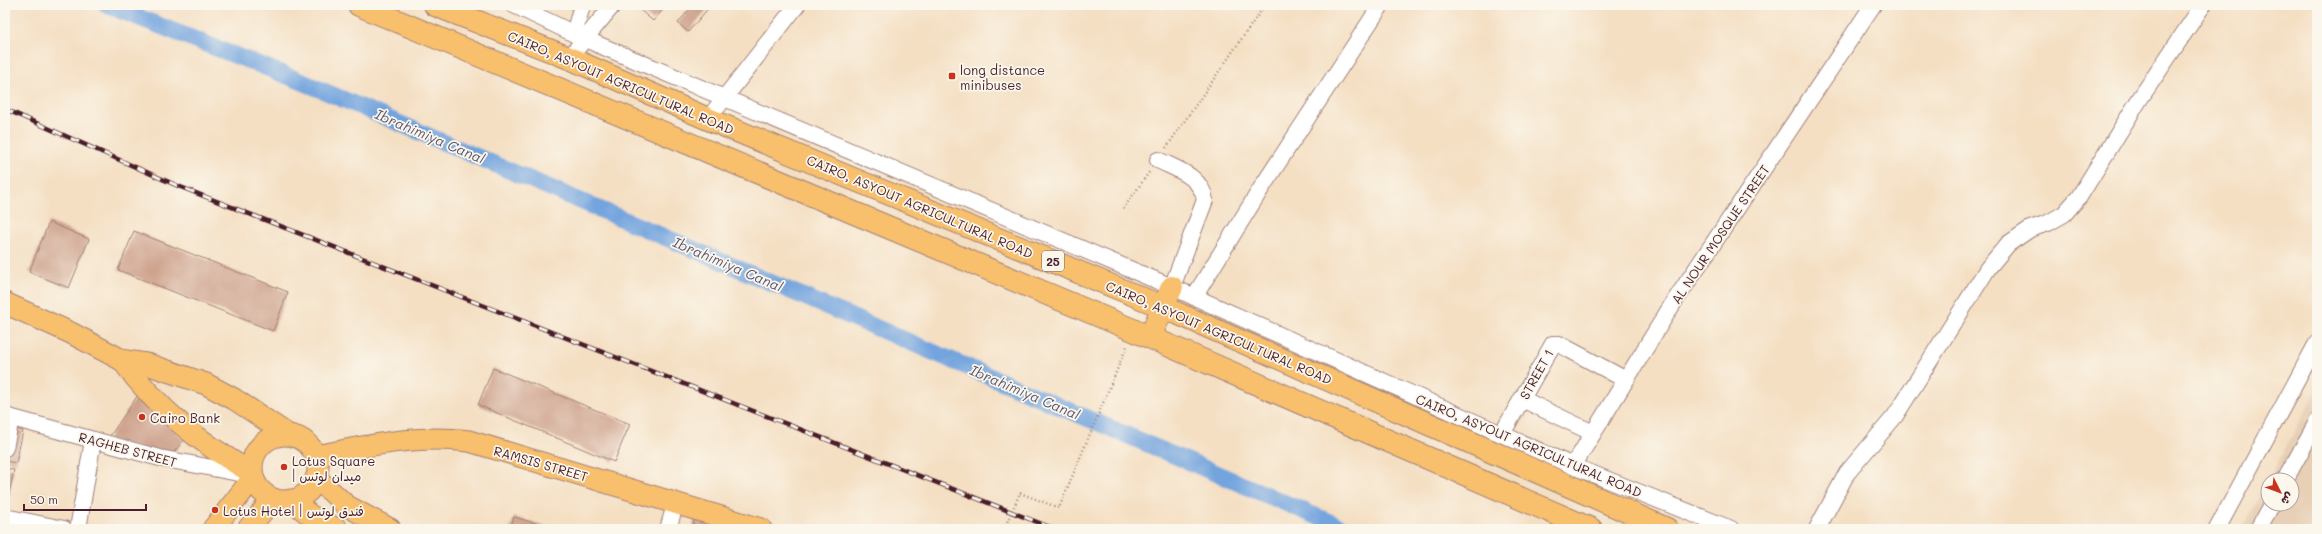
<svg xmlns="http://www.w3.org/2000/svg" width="2322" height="534" font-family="Mali,'Playpen Sans Arabic',sans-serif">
  <rect width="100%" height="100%" fill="#fbf7ec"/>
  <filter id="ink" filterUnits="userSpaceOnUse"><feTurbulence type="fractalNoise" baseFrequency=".025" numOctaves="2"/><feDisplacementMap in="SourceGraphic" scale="8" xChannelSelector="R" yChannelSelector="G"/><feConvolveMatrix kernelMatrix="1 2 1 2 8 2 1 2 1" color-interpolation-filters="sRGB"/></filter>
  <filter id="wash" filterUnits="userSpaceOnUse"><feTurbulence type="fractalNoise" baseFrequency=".012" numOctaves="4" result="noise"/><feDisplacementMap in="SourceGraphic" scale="16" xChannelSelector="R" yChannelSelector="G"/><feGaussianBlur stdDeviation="0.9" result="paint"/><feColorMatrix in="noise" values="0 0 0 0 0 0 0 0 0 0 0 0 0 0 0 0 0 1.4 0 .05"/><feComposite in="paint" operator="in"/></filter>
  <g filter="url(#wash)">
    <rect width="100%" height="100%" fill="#f4dfc3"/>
    <polygon fill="#e7d0b5" points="2317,390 2317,529 2241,529 2268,480 2268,504 2292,504 2292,480 2268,480"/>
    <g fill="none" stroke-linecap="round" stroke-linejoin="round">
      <polyline stroke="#73a4de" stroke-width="17" points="107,5 298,80 1346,529"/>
    </g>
    <g id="blocks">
      <g fill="#cea28c">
        <polygon points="643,5 667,5 653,21 639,9"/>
        <polygon points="693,5 711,5 688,32 678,23"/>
        <polygon points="49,222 89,239 69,288 29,272"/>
        <polygon points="134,231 288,292 273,331 118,270"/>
        <polygon points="493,368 630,424 614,462 478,405"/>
        <polygon points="138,395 184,440 170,457 108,439"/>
        <polygon points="5,427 23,431 16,463 5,461"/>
        <polygon points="5,468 14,470 6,508 5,508"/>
        <polygon points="514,517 557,529 510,529"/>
        <polygon points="695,517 734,529 692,529"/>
      </g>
    </g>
  </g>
  <g filter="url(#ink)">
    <use href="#blocks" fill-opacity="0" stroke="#9f7f77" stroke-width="1"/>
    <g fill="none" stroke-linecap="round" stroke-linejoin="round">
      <defs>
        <g id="minor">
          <polyline points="514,5 585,39 1172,287 1573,466 1731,529"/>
          <polyline points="574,34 582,5"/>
          <polyline points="569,58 613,5"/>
          <polyline points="708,119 797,5"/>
          <path d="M1158 160C1178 170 1201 176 1205 200L1172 287"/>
          <polyline points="1194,297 1262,187 1381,5"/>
          <polyline points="1522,399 1593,433"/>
          <polyline points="5,416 160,458 249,475"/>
          <polyline points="1502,434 1553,344 1559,344 1626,380"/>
          <polyline points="5,448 11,418"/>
          <polyline points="1573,466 1672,305 1873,5"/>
          <polyline points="2285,480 2317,422"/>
          <polyline points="5,517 64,529"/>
          <polyline points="78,529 93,440"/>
          <polyline points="668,529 676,502"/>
          <polyline points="1817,529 1847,473 1895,416 1988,268 2008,244 2030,229 2048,223 2064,214 2079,197 2139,100 2203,5"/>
          <polyline points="2217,529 2317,343"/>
          <polyline points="2258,529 2272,504"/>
        </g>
        <g id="major">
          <polyline points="5,303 71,333 122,360 147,364 206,384 234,399 287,434"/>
          <path d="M122 360C159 411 199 442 252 473"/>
          <circle cx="285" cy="468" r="33"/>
          <path d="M316 456C367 446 416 434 469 441L761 529"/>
          <polyline points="316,478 347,506 390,529"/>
          <polyline points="291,500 311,516 337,529"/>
          <polyline points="213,529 253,478"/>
          <polyline points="248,529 273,499"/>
        </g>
        <g id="highway">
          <polyline points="359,5 1133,330 1591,529"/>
          <polyline points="435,5 569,58 708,119 1163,307 1667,529"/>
          <polyline points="1150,337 1172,287"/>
        </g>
      </defs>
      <use href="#minor" stroke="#9f7f77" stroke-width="18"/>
      <use href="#major" stroke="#9f7f77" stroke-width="23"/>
      <use href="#highway" stroke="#9f7f77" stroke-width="24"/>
      <g stroke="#9f7f77" stroke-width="2.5" stroke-dasharray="1 3" stroke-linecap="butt">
        <polyline points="1166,148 1265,5"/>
        <polyline points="1123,209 1150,171"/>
        <polyline points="1020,493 1059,508 1127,346"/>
      </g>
      <use href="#minor" stroke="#fff" stroke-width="16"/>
      <use href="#major" stroke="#f8bf6c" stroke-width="21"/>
      <use href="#highway" stroke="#f8bf6c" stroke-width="22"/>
      <defs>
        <polyline id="rail" points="5,109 178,186 1055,529"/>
      </defs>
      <use href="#rail" stroke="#4a1f2b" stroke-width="4.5"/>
      <use href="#rail" stroke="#fbf7ec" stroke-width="3" stroke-dasharray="9" stroke-linecap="butt"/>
      <polyline stroke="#9f7f77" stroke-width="2.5" stroke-dasharray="1 3" stroke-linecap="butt" points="1004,529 1020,493"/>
    </g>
  </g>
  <g fill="#c8321e" stroke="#fbf7ec" stroke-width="1.5">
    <rect x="948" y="72" width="8" height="8" rx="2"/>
    <circle cx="142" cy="417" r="4"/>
    <circle cx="284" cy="467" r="4"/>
    <circle cx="215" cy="510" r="4"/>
  </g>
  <g text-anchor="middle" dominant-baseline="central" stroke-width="3.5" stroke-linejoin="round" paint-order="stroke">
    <rect fill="#fbf7ec" stroke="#7f6065" stroke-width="1" x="1042" y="251" width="22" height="20" rx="3"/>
    <g font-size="12" font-weight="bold" fill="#4a1f2b">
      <text x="1053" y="261">25</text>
    </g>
    <g font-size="13" fill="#4a1f2b" stroke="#fbf7ec" text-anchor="start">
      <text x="960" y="69">long distance<tspan x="960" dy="15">minibuses</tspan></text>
      <text x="150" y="417">Cairo Bank</text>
      <text x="292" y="460">Lotus Square<tspan x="292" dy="15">| ميدان لوتس</tspan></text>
      <text x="223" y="510">Lotus Hotel | فندق لوتس</text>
    </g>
    <g font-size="13" fill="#4a1f2b" stroke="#fbf7ec">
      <text transform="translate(621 82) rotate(23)">CAIRO, ASYOUT AGRICULTURAL ROAD</text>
      <text transform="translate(920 206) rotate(23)">CAIRO, ASYOUT AGRICULTURAL ROAD</text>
      <text transform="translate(1720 234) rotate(-56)">AL NOUR MOSQUE STREET</text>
      <text transform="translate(1219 332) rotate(23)">CAIRO, ASYOUT AGRICULTURAL ROAD</text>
      <text transform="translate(1536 374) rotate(-61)">STREET 1</text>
      <text transform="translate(1529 445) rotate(23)">CAIRO, ASYOUT AGRICULTURAL ROAD</text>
      <text transform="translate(128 449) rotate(15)">RAGHEB STREET</text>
      <text transform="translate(541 463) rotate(16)">RAMSIS STREET</text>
    </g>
    <g font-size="14" font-style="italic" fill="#5a5473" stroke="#fbf7ec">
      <text transform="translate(430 136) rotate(23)">Ibrahimiya Canal</text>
      <text transform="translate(728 264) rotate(23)">Ibrahimiya Canal</text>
      <text transform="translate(1025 392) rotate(23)">Ibrahimiya Canal</text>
    </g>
  </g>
  <rect width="2322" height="534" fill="none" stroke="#fbf7ec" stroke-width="20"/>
  <g transform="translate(2280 492) rotate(132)"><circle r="19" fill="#fbf7ec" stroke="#b4a19f"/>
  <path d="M0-3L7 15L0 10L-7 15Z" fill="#c8321e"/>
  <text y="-6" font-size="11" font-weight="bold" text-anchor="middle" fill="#4a1f2b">ش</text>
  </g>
  <path d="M24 504v6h122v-6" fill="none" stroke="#4a1f2b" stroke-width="2"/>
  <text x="30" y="504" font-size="12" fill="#4a1f2b" stroke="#fbf7ec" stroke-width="3" paint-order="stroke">50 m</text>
</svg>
